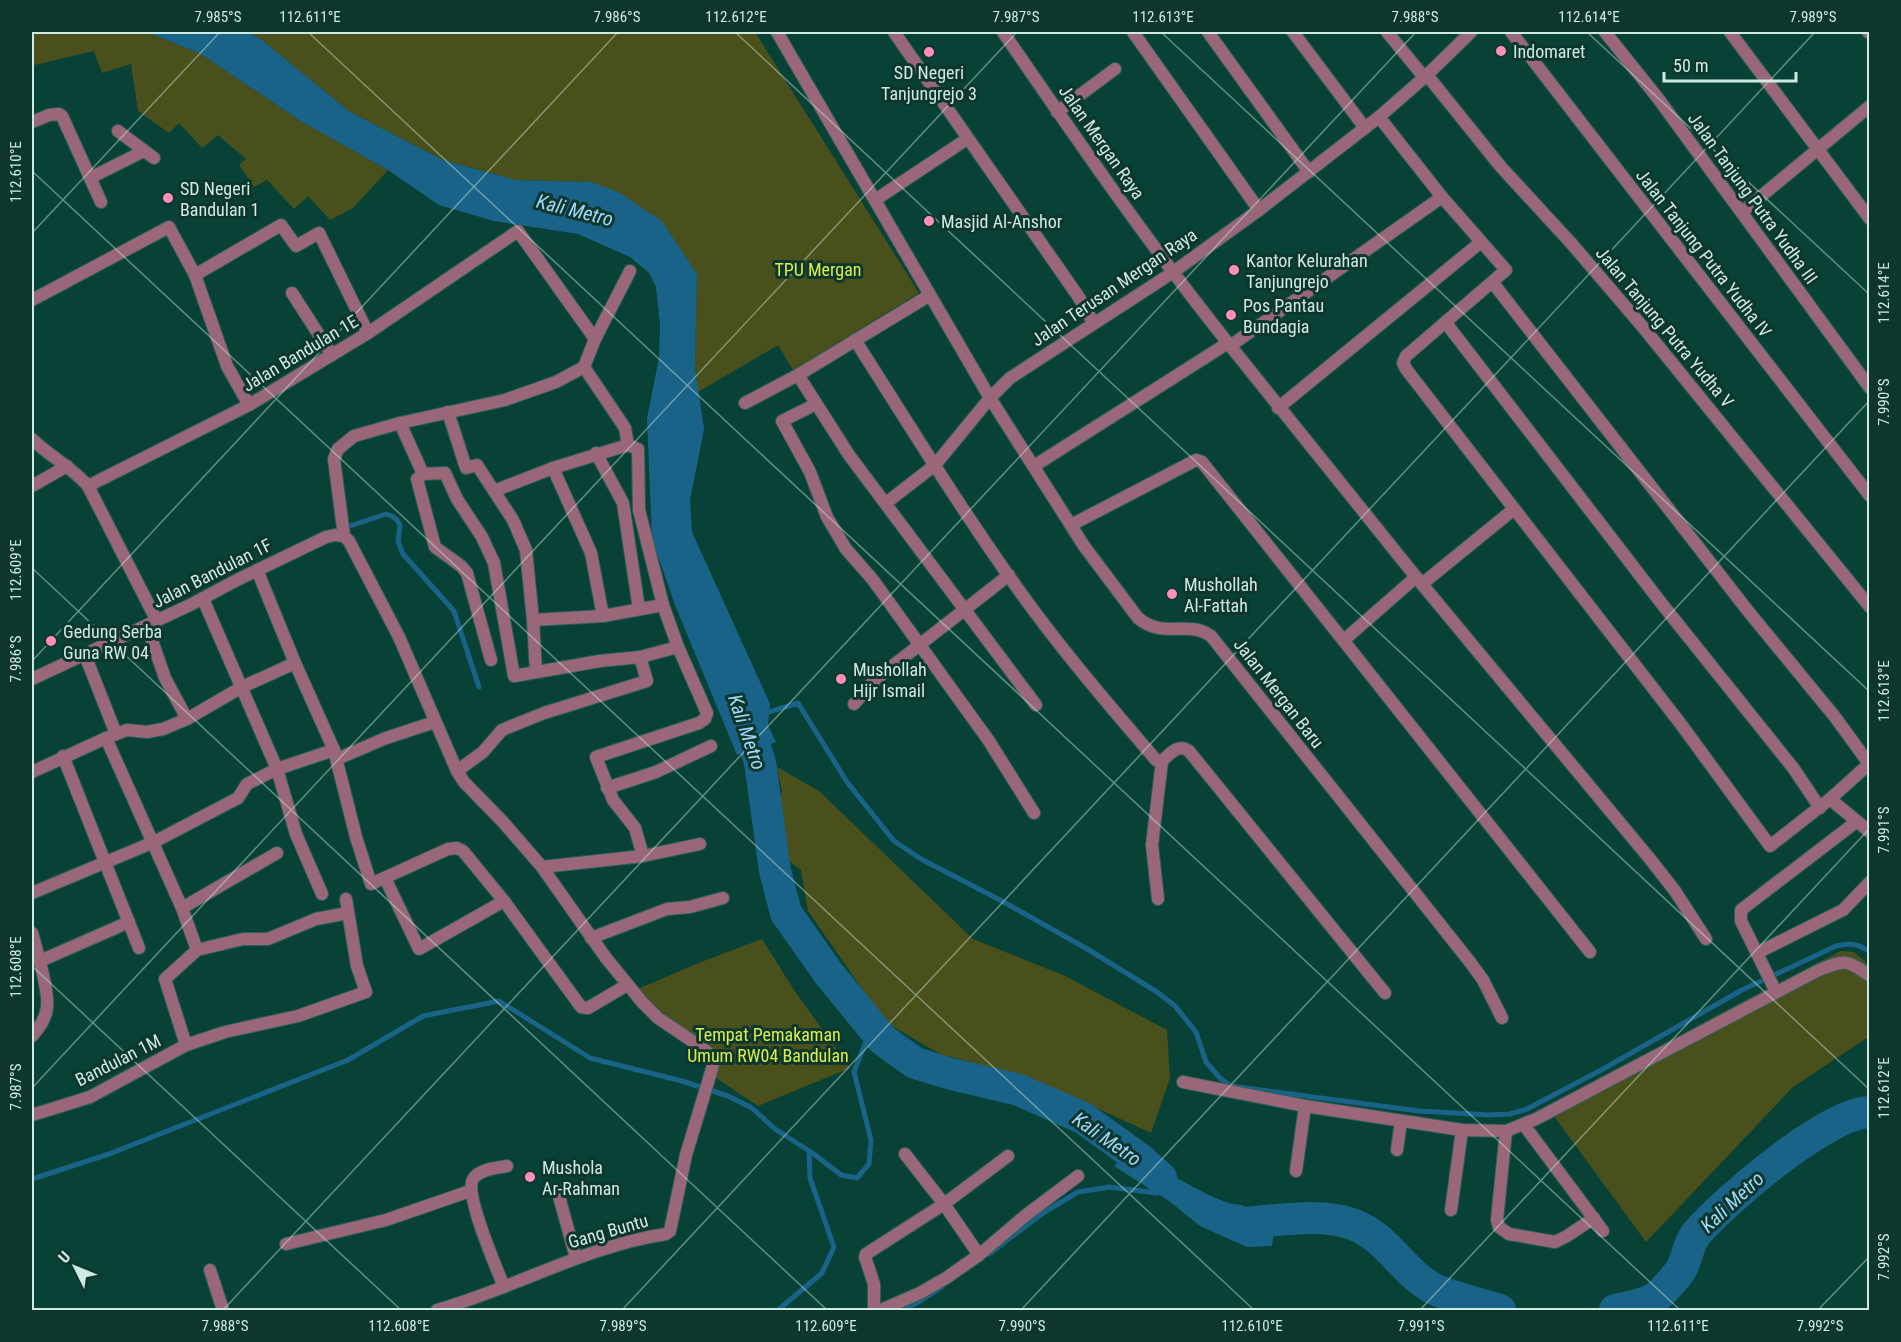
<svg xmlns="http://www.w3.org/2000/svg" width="1901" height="1342" font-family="'Roboto Condensed',sans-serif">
  <rect width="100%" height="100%" fill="#084237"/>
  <g fill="#49501b">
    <polygon points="32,32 146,32 199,53 302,122 388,170 353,208 330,220 308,196 294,209 267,180 254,187 239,165 246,159 218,135 202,148 179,123 169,133 138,111 131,64 102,73 94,51 34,65 32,58"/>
    <polygon points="248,32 755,32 919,293 793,370 778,345 698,392 695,368 697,274 591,182 515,180 443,160 350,112 262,40"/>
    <polygon points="777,767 819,791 973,939 1065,976 1167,1030 1170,1078 1151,1133 1033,1079 940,1054 885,1022 808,911 801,870 790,862 787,845 769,819 782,792"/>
    <polygon points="762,939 794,990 850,1068 758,1106 713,1076 718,1060 636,990 696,964"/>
    <polygon points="1841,951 1854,952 1869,965 1869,1038 1865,1039 1793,1087 1646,1242 1548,1108 1734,1006"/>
  </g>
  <g fill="#196388">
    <polygon points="146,32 248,32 262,40 350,112 443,160 515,180 591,182 618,192 662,221 697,274 695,368 704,429 690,500 692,532 770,704 768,725 776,742 737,755 675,605 652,539 647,418 659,358 660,325 656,287 649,273 630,257 578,234 494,221 439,205 388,170 302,122 199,53"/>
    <path d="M1132 1147C1162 1169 1199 1194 1235 1205 1247 1209 1264 1208 1277 1209L1272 1246 1247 1247 1200 1226 1169 1201 1114 1166Z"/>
  </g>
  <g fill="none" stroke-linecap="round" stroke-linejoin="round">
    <g stroke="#196388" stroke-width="5">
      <polyline points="347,527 386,514 392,516 397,520 400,525 398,542 403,554 454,611 479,687"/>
      <path d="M762 714 798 703 847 782 894 841 921 859 1000 900 1089 950 1157 992 1175 1006 1196 1032 1206 1062 1220 1078 1231 1086 1419 1111 1489 1115 1510 1114 1527 1109 1603 1069 1742 990 1836 946C1850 943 1857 943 1870 952"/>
      <polyline points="32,1179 109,1154 348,1060 423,1016 499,1001 590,1058 682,1081 728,1096 752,1108 775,1129 814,1154 841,1175 857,1178 869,1164 871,1140 854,1072 865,1044 883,1040"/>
      <polyline points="989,1254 1043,1213 1078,1192 1109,1187 1157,1193 1160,1188"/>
      <polyline points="778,1310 822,1273 834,1247 810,1178 809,1151"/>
      <polyline points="899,1310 917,1303 942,1287"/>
    </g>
    <g stroke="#196388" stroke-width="32">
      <polyline points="742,708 760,762 775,871 786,913 829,974 883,1040 915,1063 951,1074 1019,1090 1083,1118 1141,1160 1161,1178"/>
      <path d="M1235 1220 1243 1223C1277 1221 1319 1212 1352 1224 1387 1236 1402 1272 1434 1289 1451 1297 1481 1304 1500 1310"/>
      <path d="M1615 1310C1627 1307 1644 1305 1655 1298 1661 1294 1678 1275 1682 1268 1687 1257 1689 1243 1696 1234 1724 1201 1828 1112 1870 1112"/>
    </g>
    <defs>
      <g id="minor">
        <path d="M777 32 990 398 1084 546 1138 618C1165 640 1186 619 1211 636L1470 962 1483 980 1502 1018"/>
        <polyline points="894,32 1078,296 1093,322"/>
        <path d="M1003 32C1075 137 1148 243 1228 343L1034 466"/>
        <polyline points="1133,32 1259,210"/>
        <polyline points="1208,32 1309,172"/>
        <polyline points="1293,32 1365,128"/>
        <polyline points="1387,32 1424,77"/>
        <polyline points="1511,32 1870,496"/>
        <polyline points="1605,32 1657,97 1870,388"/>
        <polyline points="1730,32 1870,219"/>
        <polyline points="1868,32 1870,33"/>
        <polyline points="1427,75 1501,167 1571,243 1642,326 1870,607"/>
        <polyline points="1057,112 1115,69"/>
        <polyline points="1379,117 1442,197 1506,270 1406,356 1403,363 1406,369 1680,723 1770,846 1830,799 1870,832"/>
        <polyline points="32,122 49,115 59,114 62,116 101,202"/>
        <polyline points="118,131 154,158"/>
        <polyline points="90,178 144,151"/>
        <polyline points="875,200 967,139"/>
        <polyline points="1742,212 1870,106"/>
        <polyline points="195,275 281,225 296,246 319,233 368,333"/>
        <polyline points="1493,283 1748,611 1835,717 1870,765"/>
        <polyline points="292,293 332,355"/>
        <polyline points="32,300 169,227 195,275 227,366 249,405"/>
        <polyline points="1446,323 1662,604 1794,769 1820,808"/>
        <path d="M855 340C908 423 960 508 1018 589 1060 648 1108 704 1156 760L1162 761C1170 754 1178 743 1189 751L1385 993"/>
        <polyline points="1228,343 1416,577 1650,859 1675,891 1706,939"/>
        <polyline points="1230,346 1442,197"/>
        <polyline points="798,375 849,455 1036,705"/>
        <polyline points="745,403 798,375 930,295"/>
        <polyline points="816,404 782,421 810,472 827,517 846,549 873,580 989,741 1034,813"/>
        <polyline points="1278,408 1481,242"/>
        <polyline points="448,412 466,468 477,465 513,520 526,550 533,620 536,672"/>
        <polyline points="400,423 423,474 445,473 457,499 482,537 494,563 514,676 600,661 640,657 678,647"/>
        <path d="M32 439C49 456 72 467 88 486L157 621"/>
        <polyline points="628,445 638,449 639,510 663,605 678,647 707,713 705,719 699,723 596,757 613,800 635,828 643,856"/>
        <polyline points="596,453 623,503 639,609"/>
        <polyline points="553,468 591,553 603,616"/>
        <polyline points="423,474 417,479 435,547 461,566 467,573 491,660"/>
        <polyline points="32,486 67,466"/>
        <polyline points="88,486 249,405 368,333 518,231 595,339"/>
        <polyline points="494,491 553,468 628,445 625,428 584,367"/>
        <polyline points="886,503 935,465 990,398 1010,378 1172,273 1259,210 1379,117 1427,75 1471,32"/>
        <polyline points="1071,525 1196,460 1202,462 1590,952"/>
        <polyline points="257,570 295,663 334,750 356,837 371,884 448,849 457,848 463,851 504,901 581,1007 588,1008 627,985"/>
        <polyline points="1422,584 1514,509"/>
        <polyline points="203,599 277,769 296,834 322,894"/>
        <polyline points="533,620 603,616 663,605"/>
        <polyline points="147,626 165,678 187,719"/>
        <polyline points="1344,640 1416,577"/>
        <polyline points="85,655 116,734"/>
        <polyline points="32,679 190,605 237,580 326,537 335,535 344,536"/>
        <polyline points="854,704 873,682 886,671 1009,575"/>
        <polyline points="63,756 139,948"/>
        <polyline points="337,759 386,738 435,722"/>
        <polyline points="457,771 483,752 502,730 544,713 647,681 640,657"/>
        <polyline points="32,772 106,738"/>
        <polyline points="607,788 656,772 711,746"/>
        <polyline points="1830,799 1869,764"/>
        <polyline points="542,867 643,856 700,844"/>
        <polyline points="385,878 419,949 504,901"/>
        <polyline points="32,893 154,842 238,798 247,784 277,769 334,750"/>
        <polyline points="1158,899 1152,845 1162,761"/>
        <polyline points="182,908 277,853"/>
        <path d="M32 933C37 950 49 990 47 1007 46 1019 39 1028 32 1036"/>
        <polyline points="591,938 667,909 690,907 723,898"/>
        <polyline points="197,950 182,908 106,738 127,730 147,732 163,729 187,719 242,687 295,663"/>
        <polyline points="1757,953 1843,910 1870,882"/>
        <polyline points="40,961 129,922"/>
        <polyline points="1776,992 1741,921 1741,910 1856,822"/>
        <polyline points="186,1045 165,979 197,950 243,939 268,939 316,919 348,913"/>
        <path d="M1183 1082 1305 1106 1462 1130 1506 1131 1536 1119 1817 971C1844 960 1845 958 1870 976"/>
        <polyline points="32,1115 90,1097 186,1045 225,1032 298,1016 366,992 357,966 346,899"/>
        <polyline points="1524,1125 1603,1231"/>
        <polyline points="1506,1131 1497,1220 1499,1227 1509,1234 1555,1242 1567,1236 1594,1218"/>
        <polyline points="1397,1150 1401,1121"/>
        <polyline points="905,1154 944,1204 979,1255"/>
        <polyline points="1296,1171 1305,1106"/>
        <polyline points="557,1189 576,1258"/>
        <polyline points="1451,1210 1462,1130"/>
        <polyline points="286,1244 386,1220 470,1191"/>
        <polyline points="210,1270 223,1310"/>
        <path d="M504 1287C497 1269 464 1194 473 1179 479 1169 497 1168 507 1166"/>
        <path d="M437 1310C515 1288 586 1246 666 1234L670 1231 686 1155 714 1062 712 1056 701 1047 658 1018 642 1002 606 958 542 867 503 822 464 782 457 771 399 637 349 541 344 536 334 459 338 449 354 436 400 423 505 400 556 382 584 367 595 339 630 271"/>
        <polyline points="874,1310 874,1284 865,1257 866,1254 944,1204 1008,1156"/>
        <polyline points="881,1310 920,1293 946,1278 979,1255 1026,1215 1078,1176"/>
      </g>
    </defs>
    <use href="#minor" stroke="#2c6056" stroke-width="14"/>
    <use href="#minor" stroke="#996779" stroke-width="12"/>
  </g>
  <path fill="none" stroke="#cfeae2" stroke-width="1.5" stroke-opacity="0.45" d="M308 32 1680 1310M735 32 1870 1090M1161 32 1870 692M1587 32 1870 295M32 171 1254 1310M32 233 220 32M32 568 827 1310M32 661 618 32M32 966 401 1310M32 1088 1017 32M223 1310 1416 32M622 1310 1815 32M1021 1310 1870 400M1420 1310 1870 828M1818 1310 1870 1256"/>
  <g fill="#ff8ebb" stroke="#0d362d" stroke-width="2">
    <circle cx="1501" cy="51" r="6"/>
    <circle cx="929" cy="52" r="6"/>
    <circle cx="168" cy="198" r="6"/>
    <circle cx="929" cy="221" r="6"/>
    <circle cx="1234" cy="270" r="6"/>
    <circle cx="1231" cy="315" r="6"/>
    <circle cx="1172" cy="594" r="6"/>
    <circle cx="51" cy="641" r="6"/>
    <circle cx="841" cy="679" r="6"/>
    <circle cx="530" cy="1177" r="6"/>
  </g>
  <g text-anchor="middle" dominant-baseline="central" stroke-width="6" stroke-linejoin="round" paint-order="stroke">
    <g font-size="18" fill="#cfeae2" stroke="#0d362d" text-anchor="start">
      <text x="1513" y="51">Indomaret</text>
      <text x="929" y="72" text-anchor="middle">SD Negeri<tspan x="929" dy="21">Tanjungrejo 3</tspan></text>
      <text x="180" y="188">SD Negeri<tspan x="180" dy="21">Bandulan 1</tspan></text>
      <text x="941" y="221">Masjid Al-Anshor</text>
      <text x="1246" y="260">Kantor Kelurahan<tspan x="1246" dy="21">Tanjungrejo</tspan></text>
      <text x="1243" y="305">Pos Pantau<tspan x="1243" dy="21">Bundagia</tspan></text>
      <text x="1184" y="584">Mushollah<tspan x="1184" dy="21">Al-Fattah</tspan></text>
      <text x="63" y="631">Gedung Serba<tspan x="63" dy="21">Guna RW 04</tspan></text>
      <text x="853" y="669">Mushollah<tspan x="853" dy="21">Hijr Ismail</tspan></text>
      <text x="542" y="1167">Mushola<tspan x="542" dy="21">Ar-Rahman</tspan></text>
    </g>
    <g font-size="18" fill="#cfeae2" stroke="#0d362d">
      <text transform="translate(1102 142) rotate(55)">Jalan Mergan Raya</text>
      <text transform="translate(1753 198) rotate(54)">Jalan Tanjung Putra Yudha III</text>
      <text transform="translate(1704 253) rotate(52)">Jalan Tanjung Putra Yudha IV</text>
      <text transform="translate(1114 287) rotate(-34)">Jalan Terusan Mergan Raya</text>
      <text transform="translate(1665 327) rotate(50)">Jalan Tanjung Putra Yudha V</text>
      <text transform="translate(300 353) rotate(-31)">Jalan Bandulan 1E</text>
      <text transform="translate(212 573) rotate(-27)">Jalan Bandulan 1F</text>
      <text transform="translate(1279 693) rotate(52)">Jalan Mergan Baru</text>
      <text transform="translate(118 1060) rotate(-27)">Bandulan 1M</text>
      <text transform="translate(608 1231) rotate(-16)">Gang Buntu</text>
    </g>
    <g font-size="18" fill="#dbed48" stroke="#0d362d">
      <text x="818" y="269">TPU Mergan</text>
      <text x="768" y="1034">Tempat Pemakaman<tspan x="768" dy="21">Umum RW04 Bandulan</tspan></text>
    </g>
    <g font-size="20" font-style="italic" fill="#a1d7f8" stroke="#0d362d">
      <text transform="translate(575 210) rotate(14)">Kali Metro</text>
      <text transform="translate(747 732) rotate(71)">Kali Metro</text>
      <text transform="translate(1107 1139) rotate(35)">Kali Metro</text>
      <text transform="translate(1732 1202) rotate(-43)">Kali Metro</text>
    </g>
  </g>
  <rect width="1901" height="1342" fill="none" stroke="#0d362d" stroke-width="66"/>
  <g transform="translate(75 1267) rotate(313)" stroke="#0d362d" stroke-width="4.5" paint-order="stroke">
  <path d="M0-4.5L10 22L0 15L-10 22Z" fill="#cfeae2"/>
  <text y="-9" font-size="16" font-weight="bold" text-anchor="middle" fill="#cfeae2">U</text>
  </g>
  <path d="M1664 72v9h132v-9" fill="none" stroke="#cfeae2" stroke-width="3"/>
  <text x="1673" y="72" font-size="18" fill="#cfeae2" stroke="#0d362d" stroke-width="4.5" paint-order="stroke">50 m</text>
  <rect x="33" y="33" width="1835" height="1276" fill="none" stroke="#cfeae2" stroke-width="2"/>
  <g font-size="15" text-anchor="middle" fill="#cfeae2">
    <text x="218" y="22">7.985°S</text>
    <text x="310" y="22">112.611°E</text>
    <text x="617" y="22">7.986°S</text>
    <text x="736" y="22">112.612°E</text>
    <text x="1016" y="22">7.987°S</text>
    <text x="1163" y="22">112.613°E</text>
    <text x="1415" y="22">7.988°S</text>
    <text x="1589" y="22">112.614°E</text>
    <text x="1813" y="22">7.989°S</text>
    <text transform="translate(16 172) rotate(-90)" y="5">112.610°E</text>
    <text transform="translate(1884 293) rotate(-90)" y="5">112.614°E</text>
    <text transform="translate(1884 402) rotate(-90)" y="5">7.990°S</text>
    <text transform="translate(16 570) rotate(-90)" y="5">112.609°E</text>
    <text transform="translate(16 659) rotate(-90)" y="5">7.986°S</text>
    <text transform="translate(1884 691) rotate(-90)" y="5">112.613°E</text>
    <text transform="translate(1884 830) rotate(-90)" y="5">7.991°S</text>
    <text transform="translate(16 967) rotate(-90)" y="5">112.608°E</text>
    <text transform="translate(16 1087) rotate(-90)" y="5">7.987°S</text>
    <text transform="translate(1884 1088) rotate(-90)" y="5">112.612°E</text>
    <text transform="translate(1884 1257) rotate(-90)" y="5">7.992°S</text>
    <text x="225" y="1331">7.988°S</text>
    <text x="399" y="1331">112.608°E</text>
    <text x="623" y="1331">7.989°S</text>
    <text x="826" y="1331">112.609°E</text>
    <text x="1022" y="1331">7.990°S</text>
    <text x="1252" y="1331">112.610°E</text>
    <text x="1421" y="1331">7.991°S</text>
    <text x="1678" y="1331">112.611°E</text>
    <text x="1820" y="1331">7.992°S</text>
  </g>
</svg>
